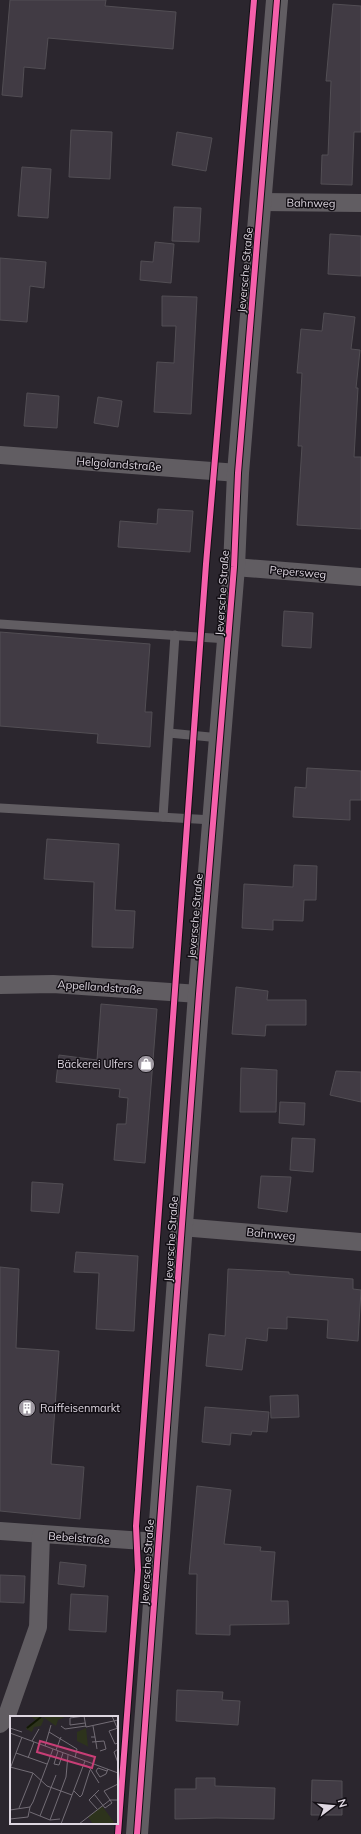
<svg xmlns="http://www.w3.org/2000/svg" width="361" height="1834" font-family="Mulish,sans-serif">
  <rect width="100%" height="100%" fill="#2b262e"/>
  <g fill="#413b44" stroke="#524e54">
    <polygon points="10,0 106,0 105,6 176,12 173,49 48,38 45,69 24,67 22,97 2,95"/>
    <polygon points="333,4 361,6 361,132 354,132 352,185 321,184 322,155 328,155 331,81 326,81"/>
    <polygon points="71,130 112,132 110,179 69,177"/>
    <polygon points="177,132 212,138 206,171 172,165"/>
    <polygon points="22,167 51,169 48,218 18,216"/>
    <polygon points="174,207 201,208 199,242 172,241"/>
    <polygon points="330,234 361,236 361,276 328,274"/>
    <polygon points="155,242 174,244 171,283 140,280 141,261 153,262"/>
    <polygon points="0,258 46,262 44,288 30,286 27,322 0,320"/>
    <polygon points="162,296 197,297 191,414 154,412 157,362 174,363 176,326 162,326"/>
    <polygon points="324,313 355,317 351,349 360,350 356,388 358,388 354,457 361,457 361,529 297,525 302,446 298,446 302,373 297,373 301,329 322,331"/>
    <polygon points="27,393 59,396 57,428 24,426"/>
    <polygon points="98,397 122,401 118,427 94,423"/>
    <polygon points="158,509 193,511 190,552 118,547 120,521 157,524"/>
    <polygon points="284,611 313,613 311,648 282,646"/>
    <polygon points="0,632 150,644 145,712 152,712 150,747 97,743 98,734 0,726"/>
    <polygon points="307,768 361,771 361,800 350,800 350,820 293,817 295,787 306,788"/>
    <polygon points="47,839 119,844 115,910 135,911 133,948 92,947 94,882 44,879"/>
    <polygon points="294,865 317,866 316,900 304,900 303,921 273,920 273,930 242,928 244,884 293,887"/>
    <polygon points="236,987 268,991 267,1000 306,1000 306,1025 266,1025 265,1036 232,1034"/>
    <polygon points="101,1004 157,1009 145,1163 114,1160 117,1124 126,1124 128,1098 119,1097 120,1089 56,1082 59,1055 97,1060"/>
    <polygon points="241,1068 277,1070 276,1112 240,1112"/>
    <polygon points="336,1071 361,1072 361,1102 330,1095"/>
    <polygon points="280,1102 305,1103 304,1125 279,1123"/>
    <polygon points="292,1138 315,1139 313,1172 290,1170"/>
    <polygon points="261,1176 291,1177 287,1212 258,1208"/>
    <polygon points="32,1182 63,1184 59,1213 31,1211"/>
    <polygon points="76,1252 138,1256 134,1331 96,1329 99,1273 74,1272"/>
    <polygon points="0,1267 19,1269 16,1348 59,1351 51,1464 84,1467 80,1519 0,1511"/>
    <polygon points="228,1269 289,1272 289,1274 353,1279 353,1289 361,1290 358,1341 327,1338 328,1320 287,1317 287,1329 268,1328 267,1341 246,1338 242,1370 206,1366 209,1334 225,1336"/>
    <polygon points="298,1395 299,1417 271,1418 270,1396"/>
    <polygon points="205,1407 269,1412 267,1432 252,1431 251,1435 231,1433 230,1445 202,1442"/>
    <polygon points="197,1486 231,1490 224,1544 261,1547 260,1551 275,1552 271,1601 288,1601 289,1624 230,1625 230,1635 196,1634 197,1574 189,1574"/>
    <polygon points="60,1562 86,1565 84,1587 58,1584"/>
    <polygon points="0,1575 25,1576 24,1603 0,1602"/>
    <polygon points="71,1594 108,1596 106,1632 69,1630"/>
    <polygon points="177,1690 223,1692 222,1700 240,1701 238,1725 176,1721"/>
    <polygon points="196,1778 215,1778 215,1786 275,1788 274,1819 216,1818 175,1819 175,1789 196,1789"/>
    <polygon points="312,1780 342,1781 342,1815 311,1815"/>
  </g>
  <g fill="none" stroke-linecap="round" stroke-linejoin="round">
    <g stroke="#615d62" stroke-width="9">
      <polyline points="0,624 228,639"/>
      <polyline points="169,733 220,738"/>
      <polyline points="0,808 213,820"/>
      <polyline points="163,817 175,635"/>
    </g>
    <g stroke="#615d62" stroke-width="18">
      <polyline points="261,202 361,203"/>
      <polyline points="0,455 238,473"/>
      <polyline points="234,567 361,577"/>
      <polyline points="0,985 53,984 199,994"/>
      <polyline points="181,1227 361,1242"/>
      <polyline points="0,1531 158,1542"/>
      <polyline points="0,1724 6,1718 38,1627 41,1535"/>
    </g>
    <polyline stroke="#615d62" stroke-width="22" points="137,1834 199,994 234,567 238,473 277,0"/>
    <defs>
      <g id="cycleway">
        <polyline points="118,1834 138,1570 136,1526 206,564 254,0"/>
        <polyline points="137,1834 199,994 234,567 238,473 277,0"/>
      </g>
    </defs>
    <use href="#cycleway" stroke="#120e14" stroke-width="8"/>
    <use href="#cycleway" stroke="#f560ab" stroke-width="6"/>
  </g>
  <defs>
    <symbol id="shop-disc" viewBox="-11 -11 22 22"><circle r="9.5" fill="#9f99a2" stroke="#120e14"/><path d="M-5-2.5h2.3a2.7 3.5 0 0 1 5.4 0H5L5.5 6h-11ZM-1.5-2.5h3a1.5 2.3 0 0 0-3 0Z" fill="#fff"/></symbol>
    <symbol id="building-disc" viewBox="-11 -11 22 22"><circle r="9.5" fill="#9f99a2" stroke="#120e14"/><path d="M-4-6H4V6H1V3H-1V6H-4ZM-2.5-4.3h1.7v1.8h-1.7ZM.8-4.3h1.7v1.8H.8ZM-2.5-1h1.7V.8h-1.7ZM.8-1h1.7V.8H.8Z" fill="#fff"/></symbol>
  </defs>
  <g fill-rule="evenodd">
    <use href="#shop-disc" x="136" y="1054" width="20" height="20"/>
    <use href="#building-disc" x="17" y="1398" width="20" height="20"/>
  </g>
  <g text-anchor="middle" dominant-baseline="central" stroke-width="3" stroke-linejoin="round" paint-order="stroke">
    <g font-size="11" fill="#ded7e1" stroke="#120e14">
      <text transform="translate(311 203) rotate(1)">Bahnweg</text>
      <text transform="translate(245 270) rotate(-85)">Jeversche Straße</text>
      <text transform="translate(119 464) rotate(4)">Helgolandstraße</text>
      <text transform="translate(298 572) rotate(5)">Pepersweg</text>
      <text transform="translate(222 593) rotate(-86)">Jeversche Straße</text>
      <text transform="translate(195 916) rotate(-85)">Jeversche Straße</text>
      <text transform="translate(100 987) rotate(4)">Appellandstraße</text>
      <text transform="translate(271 1234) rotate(5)">Bahnweg</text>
      <text transform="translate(171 1239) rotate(-86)">Jeversche Straße</text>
      <text transform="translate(79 1538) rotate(4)">Bebelstraße</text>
      <text transform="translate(147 1562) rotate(-86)">Jeversche Straße</text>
    </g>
    <g font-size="11" fill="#ded7e1" stroke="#120e14" text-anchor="end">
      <text x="133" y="1064">Bäckerei Ulfers</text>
      <text x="40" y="1408" text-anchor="start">Raiffeisenmarkt</text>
    </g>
  </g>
  <g transform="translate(10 1716)">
    <rect width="108" height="108" fill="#2b262e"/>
    <path d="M20 0H29L34 3 31 10 24 11 22 16 16 13 17 11 26 4ZM57 0 48 4 46 10 33 1ZM76 12 78 31H79L67 25V16ZM92 90 104 106 102 108H83L78 101Z" fill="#2d331c"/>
    <path fill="none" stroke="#111704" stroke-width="2" d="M17 12 31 1"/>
    <path fill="none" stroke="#736d76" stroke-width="1" d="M74 0 76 11 108 4M74 0 60 2V9L75 7M102 0 108 14M51 10 55 13 76 10M0 12 12 16M108 12 99 15 105 28 108 27M39 16 67 33 65 42M0 17 108 57M81 21H85L83 10M85 21 87 33M22 25 29 13M82 26 94 25M35 30 41 9M108 33 104 36 108 47M46 34 51 21M48 35 44 48 49 49 53 37M90 35 96 33 94 25M6 37 37 48M18 42 24 26M74 49 79 51 89 67M0 51 23 57 37 70 62 79M0 53 12 21M97 55 88 52 86 55 90 61 96 58 98 53M64 75 70 81 72 79 80 54M84 78 95 92 102 87 94 75 108 68M9 92 23 57M87 93 79 84 89 74M0 94 20 91 23 86 43 33M20 96 40 104 50 103M30 100 46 59M0 103 18 101 20 91M40 104 56 61 58 39M51 108 75 45M69 108 100 84H108"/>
    <path fill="#c83e76" fill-opacity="0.15" stroke="#c83e76" stroke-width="2" d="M30 25 85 41 82 52 27 36Z"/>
    <rect width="108" height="108" fill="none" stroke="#ded7e1" stroke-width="2"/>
  </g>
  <g transform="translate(333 1806) rotate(74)" stroke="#120e14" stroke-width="3" paint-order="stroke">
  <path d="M0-3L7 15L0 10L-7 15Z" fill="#ded7e1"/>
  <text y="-6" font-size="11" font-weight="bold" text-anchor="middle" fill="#ded7e1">N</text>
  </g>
</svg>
